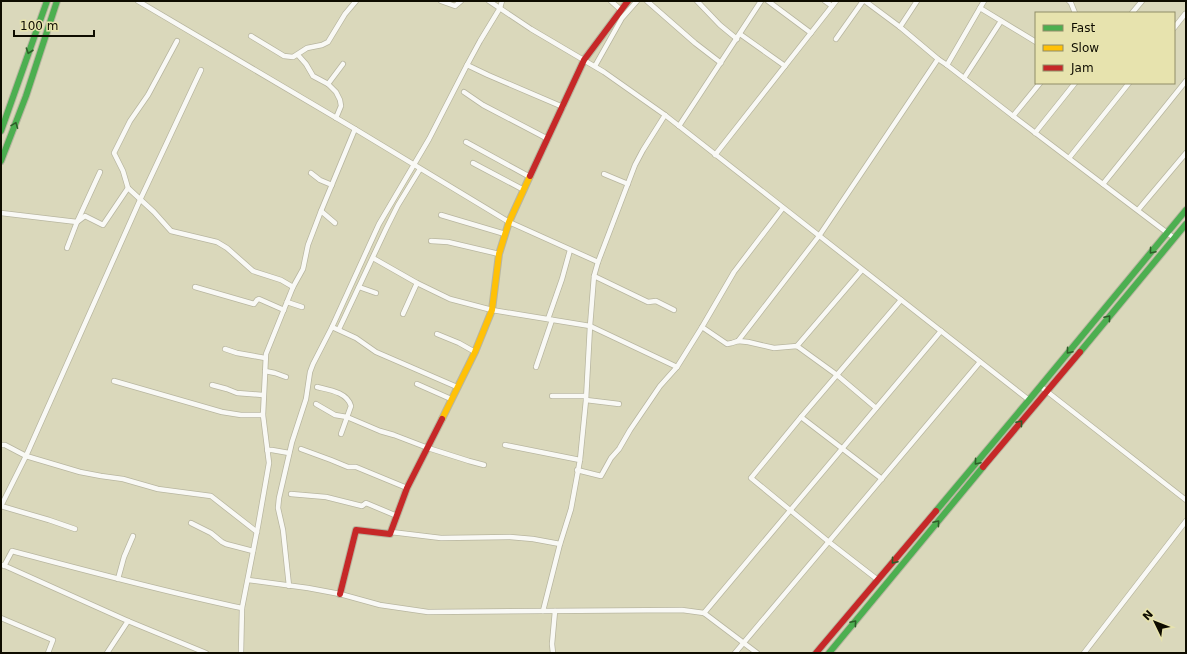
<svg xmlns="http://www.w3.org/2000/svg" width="1187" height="654" font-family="'DejaVu Sans',sans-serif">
  <rect width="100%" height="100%" fill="#dad8bb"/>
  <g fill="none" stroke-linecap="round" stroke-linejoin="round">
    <defs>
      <g id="street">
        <polyline points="138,1 355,129 509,222 598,262"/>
        <polyline points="441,1 455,6 461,1"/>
        <polyline points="489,1 531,29 604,72 665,115 1029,400"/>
        <polyline points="611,1 621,10"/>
        <polyline points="647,1 695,43 721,63"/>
        <polyline points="697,1 720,25 737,39"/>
        <polyline points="768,1 811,33"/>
        <polyline points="825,1 832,6"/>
        <polyline points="865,1 900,27 938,59 947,65 1013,116 1174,238"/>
        <polyline points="1069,1 1071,3 1075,13"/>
        <polyline points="980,8 1036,42"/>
        <polyline points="1132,13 1142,1"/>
        <polyline points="900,27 917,1"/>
        <polyline points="1174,28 1185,14"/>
        <polyline points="740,34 785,66"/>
        <polyline points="251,36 284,56 293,57 307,48 322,45 328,42 345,14 356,1"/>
        <polyline points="836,39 863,1"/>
        <polyline points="177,41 148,95 130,121 114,153 123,171 128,188 154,212 171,231 217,242 227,248 253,271 281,280 293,287"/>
        <polyline points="298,55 306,64 313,76 328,84 336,92 340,100 341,106 336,118"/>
        <polyline points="467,65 488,75 563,107"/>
        <polyline points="947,65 984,1"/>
        <polyline points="595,66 622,18 637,1"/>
        <polyline points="964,78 1001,21"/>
        <polyline points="328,84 343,64"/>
        <polyline points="464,92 483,105 548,139"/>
        <polyline points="1013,116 1040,83"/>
        <polyline points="679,126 761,1"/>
        <polyline points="1035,133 1075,83"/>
        <polyline points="466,142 530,177"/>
        <polyline points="715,155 836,1"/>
        <polyline points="1069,158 1129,83"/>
        <polyline points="473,163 524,190"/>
        <polyline points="311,173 320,180 332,185"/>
        <polyline points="604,174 628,184"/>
        <polyline points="1103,184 1186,81"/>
        <polyline points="1138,210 1186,153"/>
        <polyline points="321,211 335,223"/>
        <polyline points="1,213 77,222 85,216 103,225 128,188"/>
        <polyline points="441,215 505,234"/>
        <polyline points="431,241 448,242 499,254"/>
        <polyline points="67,248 77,222 100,172"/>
        <polyline points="373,258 417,283 450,299 492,310 590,326 677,367"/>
        <polyline points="594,276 648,302 656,301 674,310"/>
        <polyline points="195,287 254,304 257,300 259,299 284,310"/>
        <polyline points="359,287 376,293"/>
        <polyline points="287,302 302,307"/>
        <polyline points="403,314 417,283"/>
        <polyline points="548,319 562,279 570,250"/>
        <polyline points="332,327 356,338 376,352 457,387"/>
        <polyline points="702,327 727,344 732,343 738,341 748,342 774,348 797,346 837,375 876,408"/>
        <polyline points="339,329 386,229 398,205 420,169"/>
        <polyline points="437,334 459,343 475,352"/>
        <polyline points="738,341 819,236 938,59"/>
        <polyline points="797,346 862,270"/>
        <polyline points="225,349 237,353 265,358"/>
        <polyline points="536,367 552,320"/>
        <polyline points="265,371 275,373 286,377"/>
        <polyline points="114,381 222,412 241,415 263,415"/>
        <polyline points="417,384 451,399"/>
        <polyline points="212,385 227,389 237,393 263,395"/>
        <polyline points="1040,386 1186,500"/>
        <path d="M317 387C329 390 347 392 351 406L341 434"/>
        <polyline points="552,396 586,396"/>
        <polyline points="586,400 619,404"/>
        <polyline points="316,404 335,415 347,417 380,431 394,435 428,448 469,461 484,465"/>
        <polyline points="801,417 882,479"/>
        <polyline points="1,445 5,445 26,456 80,472 101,476 123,479 158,489 211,496 257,532"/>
        <polyline points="505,445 580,460"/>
        <polyline points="301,449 331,460 348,467 356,467 407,488"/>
        <polyline points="267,450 272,450 289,453"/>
        <polyline points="577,470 601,476 611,458 619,449 630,430 660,386 677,367 702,327 734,272 783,208"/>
        <polyline points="291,494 326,497 362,506 366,503 397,516"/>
        <polyline points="191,523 211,533 222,542 226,544 253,551"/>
        <polyline points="75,529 49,520 1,506 26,456 140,200 201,70"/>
        <polyline points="391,532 441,538 510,537 533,539 560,544"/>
        <polyline points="3,565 128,621 206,653"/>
        <path d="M4 566 12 551C88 571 165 592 242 608"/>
        <polyline points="118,579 124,557 133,536"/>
        <polyline points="248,580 308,588 340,594 380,605 428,612 682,610 704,613 757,653"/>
        <polyline points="878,580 829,542 751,478 801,417 901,300"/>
        <polyline points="289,586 283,530 278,508 279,498 292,442 306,399 310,372 313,364 332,327 379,224 429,139 467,65 480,41 500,8 502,1"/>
        <polyline points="543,611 560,544 571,509 580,460 586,400 590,326 594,276 598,262 635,165 643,150 665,115"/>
        <polyline points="704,613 941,331"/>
        <polyline points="1,618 53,640 48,653"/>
        <polyline points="107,653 128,621"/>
        <polyline points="241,653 242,608 258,526 269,463 263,415 266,354 293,287 303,269 308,245 321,211 355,129"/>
        <polyline points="553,653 552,644 555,611"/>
        <polyline points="735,653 980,362"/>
        <polyline points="1084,653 1186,521"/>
      </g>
      <g id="fast">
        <polyline points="1,131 47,1"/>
        <polyline points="1,161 26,96 57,1"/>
        <polyline points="1080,352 1186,224"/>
        <polyline points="936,511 1029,400 1186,210"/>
        <polyline points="829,653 983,467"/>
      </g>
      <polyline id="slow" points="442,419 475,352 492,310 499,254 509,222 530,176"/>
      <g id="jam">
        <polyline points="530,176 584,60 628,1"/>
        <polyline points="983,467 1080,352"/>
        <polyline points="340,594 356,530 390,534 407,488 442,419"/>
        <polyline points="816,653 936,511"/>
      </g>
    </defs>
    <use href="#street" stroke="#b8b6a0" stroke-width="6"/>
    <use href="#fast" stroke="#b8b6a0" stroke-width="8"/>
    <use href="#slow" stroke="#b8b6a0" stroke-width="8"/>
    <use href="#jam" stroke="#b8b6a0" stroke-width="8"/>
    <use href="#street" stroke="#f9f9f5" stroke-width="4.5"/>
    <use href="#fast" stroke="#4caf50" stroke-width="6"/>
    <use href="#slow" stroke="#ffc107" stroke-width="6"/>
    <use href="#jam" stroke="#c62828" stroke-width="6"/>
  </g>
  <defs><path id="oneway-chevron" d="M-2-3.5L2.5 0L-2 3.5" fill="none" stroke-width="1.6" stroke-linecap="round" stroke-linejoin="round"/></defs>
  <g stroke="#2d5e28">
    <use href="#oneway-chevron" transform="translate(29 51) rotate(109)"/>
    <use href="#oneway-chevron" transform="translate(15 125) rotate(-69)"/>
    <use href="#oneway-chevron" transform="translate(1152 251) rotate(130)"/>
    <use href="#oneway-chevron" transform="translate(1108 318) rotate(-50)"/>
    <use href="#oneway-chevron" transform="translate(1069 351) rotate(130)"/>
    <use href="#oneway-chevron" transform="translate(1020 423) rotate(-50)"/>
    <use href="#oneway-chevron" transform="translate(977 462) rotate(130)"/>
    <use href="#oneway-chevron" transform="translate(937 523) rotate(-50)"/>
    <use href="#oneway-chevron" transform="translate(894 561) rotate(130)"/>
    <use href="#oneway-chevron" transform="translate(854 623) rotate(-50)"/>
  </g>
  <rect width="1187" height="654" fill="none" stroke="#0e0c00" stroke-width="4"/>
  <rect x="1035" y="12" width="140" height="72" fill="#e7e3ae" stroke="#908d68"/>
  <rect x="1043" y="25" width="20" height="6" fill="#4caf50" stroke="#908d68"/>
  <text x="1071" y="32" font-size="12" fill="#0e0c00">Fast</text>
  <rect x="1043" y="45" width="20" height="6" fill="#ffc107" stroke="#908d68"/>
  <text x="1071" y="52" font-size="12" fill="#0e0c00">Slow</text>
  <rect x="1043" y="65" width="20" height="6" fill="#c62828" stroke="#908d68"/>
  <text x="1071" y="72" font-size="12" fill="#0e0c00">Jam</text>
  <g transform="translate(1155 622) rotate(313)" stroke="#e7e3ae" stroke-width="3" paint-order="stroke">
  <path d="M0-3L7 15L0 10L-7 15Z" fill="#0e0c00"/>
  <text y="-6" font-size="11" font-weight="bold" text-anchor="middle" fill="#0e0c00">N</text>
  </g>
  <path d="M14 30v6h80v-6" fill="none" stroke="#0e0c00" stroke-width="2"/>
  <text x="20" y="30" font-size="12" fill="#0e0c00" stroke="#e7e3ae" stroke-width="3" paint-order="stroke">100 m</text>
</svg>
